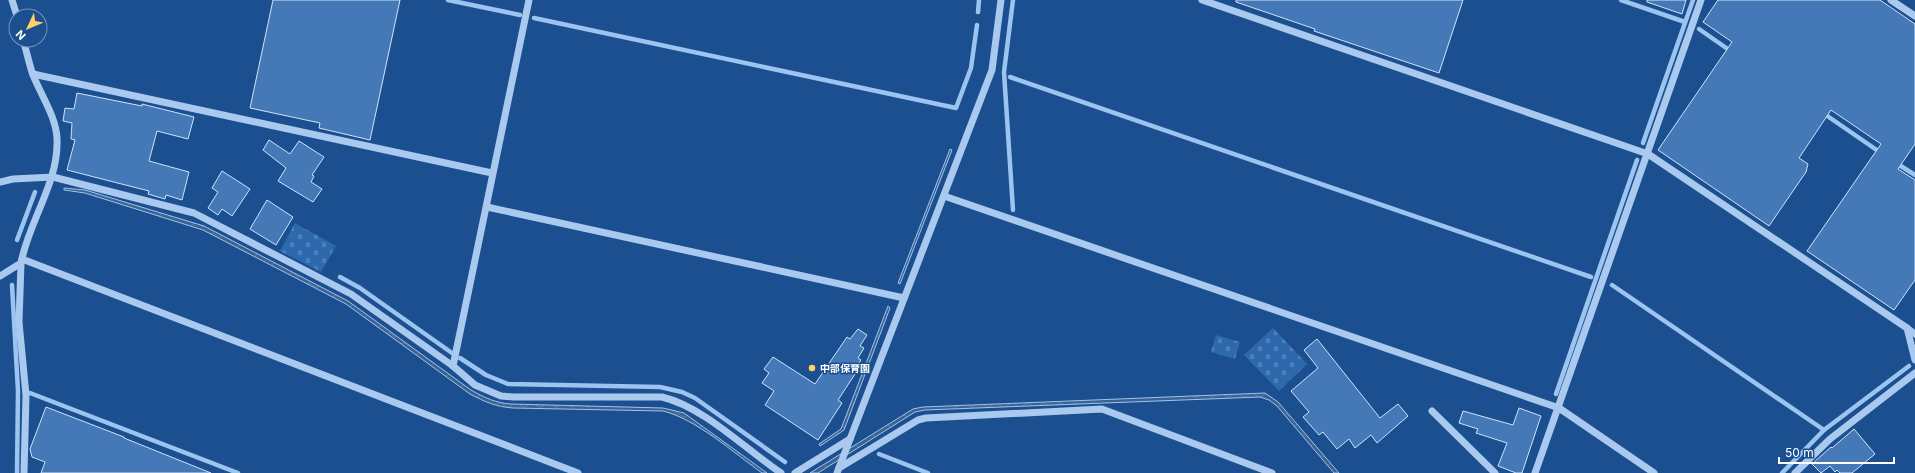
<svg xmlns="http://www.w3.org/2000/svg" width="1915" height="473" font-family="Inter,'Noto Sans JP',sans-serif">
  <defs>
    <pattern id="cemetery-stones" width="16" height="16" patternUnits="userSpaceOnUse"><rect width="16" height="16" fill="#2e69ad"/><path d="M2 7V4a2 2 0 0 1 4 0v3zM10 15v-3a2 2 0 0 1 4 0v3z" fill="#4d80b9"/></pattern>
    <pattern id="water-waves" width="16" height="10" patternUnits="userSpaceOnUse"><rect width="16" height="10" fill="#3c6290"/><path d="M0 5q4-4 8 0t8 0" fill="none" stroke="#597aa1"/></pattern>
  </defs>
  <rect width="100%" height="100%" fill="#1b4f8f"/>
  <g fill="url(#cemetery-stones)">
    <polygon points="295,223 336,246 321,272 280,251"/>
    <polygon points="1273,328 1307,364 1279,391 1244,355"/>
    <polygon points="1216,335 1240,342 1235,359 1211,352"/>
  </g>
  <g fill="url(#water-waves)" stroke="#9cc4f0">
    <polygon points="950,149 952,150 900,284 898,283"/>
    <path d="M64 188 85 190 204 226 348 301 471 390C485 398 496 403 511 404L663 408 684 413 767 473H762C734 453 696 419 663 411L513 408C497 407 485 402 470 394L346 304 203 230 85 193 64 190Z"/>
    <polygon points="888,306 890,308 844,430 820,446 819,444 841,429"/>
    <polygon points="1265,393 1278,402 1339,473 1334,473 1277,406 1269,400 1260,397 925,410 915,412 818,473 810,473 913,409 923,407"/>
  </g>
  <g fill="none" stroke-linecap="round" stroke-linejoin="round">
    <g stroke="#9cc4f0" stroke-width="4.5">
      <polyline points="448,0 520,15"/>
      <polyline points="1013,0 1004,72 1013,210"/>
      <polyline points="1621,0 1685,22"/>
      <polyline points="978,12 979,0"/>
      <polyline points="534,18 956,108 971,68 977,25"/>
      <polyline points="1699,29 1732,52"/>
      <polyline points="1010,77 1591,277"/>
      <polyline points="1823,113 1881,153"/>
      <polyline points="1643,143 1693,0"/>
      <polyline points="1896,163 1915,175"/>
      <polyline points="17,240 35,192"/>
      <polyline points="340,277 360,288 452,353"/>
      <polyline points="12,285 18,391 17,473"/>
      <polyline points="1612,285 1824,430"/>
      <polyline points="460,358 486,375 508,384 660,387 682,392 695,398 785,462"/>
      <polyline points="30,393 238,473"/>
      <polyline points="1556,394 1637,160"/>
      <polyline points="879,454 928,473"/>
      <polyline points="1782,473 1824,430 1909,366"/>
    </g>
  </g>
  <g fill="#4478b7" stroke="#cfe3fa">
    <polygon points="273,0 400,0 370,140 319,128 320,123 250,108"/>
    <polygon points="1236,0 1463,0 1439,73 1314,31 1315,29 1236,2"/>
    <polygon points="1647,0 1686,0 1682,14 1647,2"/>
    <polygon points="1718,0 1880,0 1915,24 1915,144 1898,169 1915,180 1915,280 1894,310 1807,251 1881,144 1831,110 1799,158 1808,164 1806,172 1769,226 1658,150 1732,42 1703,22"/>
    <polygon points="77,93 142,106 142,104 194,117 188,139 157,131 149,161 189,172 182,200 166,195 165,199 148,194 149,191 67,170 75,140 71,139 72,123 63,121 65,108 74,109"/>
    <polygon points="269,140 290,154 299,141 324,157 312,175 314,176 311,182 322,189 313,202 278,181 286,168 263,150"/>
    <polygon points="222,171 250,189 232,216 222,209 218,215 208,208 218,192 212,188"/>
    <polygon points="267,200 293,217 276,245 250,229"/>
    <polygon points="858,329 867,335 860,346 864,348 858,358 861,360 853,372 855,374 838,400 842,403 818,440 765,405 774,391 762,383 769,373 764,369 773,357 815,384 847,337 850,339"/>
    <polygon points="1317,339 1380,418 1398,404 1408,416 1377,443 1371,435 1355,448 1349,439 1337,449 1323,432 1319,435 1303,417 1309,412 1291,391 1318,368 1304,350"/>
    <polygon points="46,407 124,437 124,438 211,473 41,473 45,462 32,457 30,449"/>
    <polygon points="1519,408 1541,416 1522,473 1516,473 1498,466 1507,443 1476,433 1478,429 1459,423 1463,411 1513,425"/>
    <polygon points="1854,429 1875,454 1852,473 1840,473 1837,470 1835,472 1830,466 1821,473 1812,464 1831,447 1832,448"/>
  </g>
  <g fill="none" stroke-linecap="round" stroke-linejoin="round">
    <g stroke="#a9c9ee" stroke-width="7">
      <polyline points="12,0 17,16"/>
      <polyline points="1202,0 1648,154 1907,328 1915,360"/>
      <polyline points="1891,0 1915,16"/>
      <polyline points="33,74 492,173"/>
      <path d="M0 182 13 179 53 177 194 213 351 294 453 366 475 385 501 396 513 397H662C704 407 745 449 781 473"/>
      <polyline points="944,196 1559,408 1654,473"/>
      <polyline points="487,207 904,298"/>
      <polyline points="22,259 578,473"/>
      <polyline points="21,263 19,322 26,395 24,473"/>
      <path d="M0 276 21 263C29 220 59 183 57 138 56 117 41 95 33 75 29 64 27 52 23 40"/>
      <polyline points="1907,328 1915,334"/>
      <polyline points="453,366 529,0"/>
      <polyline points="1432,411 1495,473"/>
      <polyline points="839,468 918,420 926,418 1102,409 1272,473"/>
      <polyline points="795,473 850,439"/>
      <polyline points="837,473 992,70 1001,0"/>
      <polyline points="1535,473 1701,0"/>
      <polyline points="1795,473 1830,439 1915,373"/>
    </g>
  </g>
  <circle fill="#ffd166" stroke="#1b4f8f" stroke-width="1.5" cx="812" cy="368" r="4"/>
  <g text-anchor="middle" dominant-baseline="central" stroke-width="3" stroke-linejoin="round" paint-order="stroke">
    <g font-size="10" font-weight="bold" fill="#fff" stroke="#1b4f8f" text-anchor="start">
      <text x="820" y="368">中部保育園</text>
    </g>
  </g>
  <g transform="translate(28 28) rotate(226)"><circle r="19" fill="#1b4f8f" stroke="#7695bc"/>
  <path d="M0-3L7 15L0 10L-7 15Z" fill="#ffd166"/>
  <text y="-6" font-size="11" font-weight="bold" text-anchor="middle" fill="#ffffff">N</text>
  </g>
  <path d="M1779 457v6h115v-6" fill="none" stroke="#ffffff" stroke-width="2"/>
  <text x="1785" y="457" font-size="12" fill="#ffffff" stroke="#1b4f8f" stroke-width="3" paint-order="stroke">50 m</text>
</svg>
